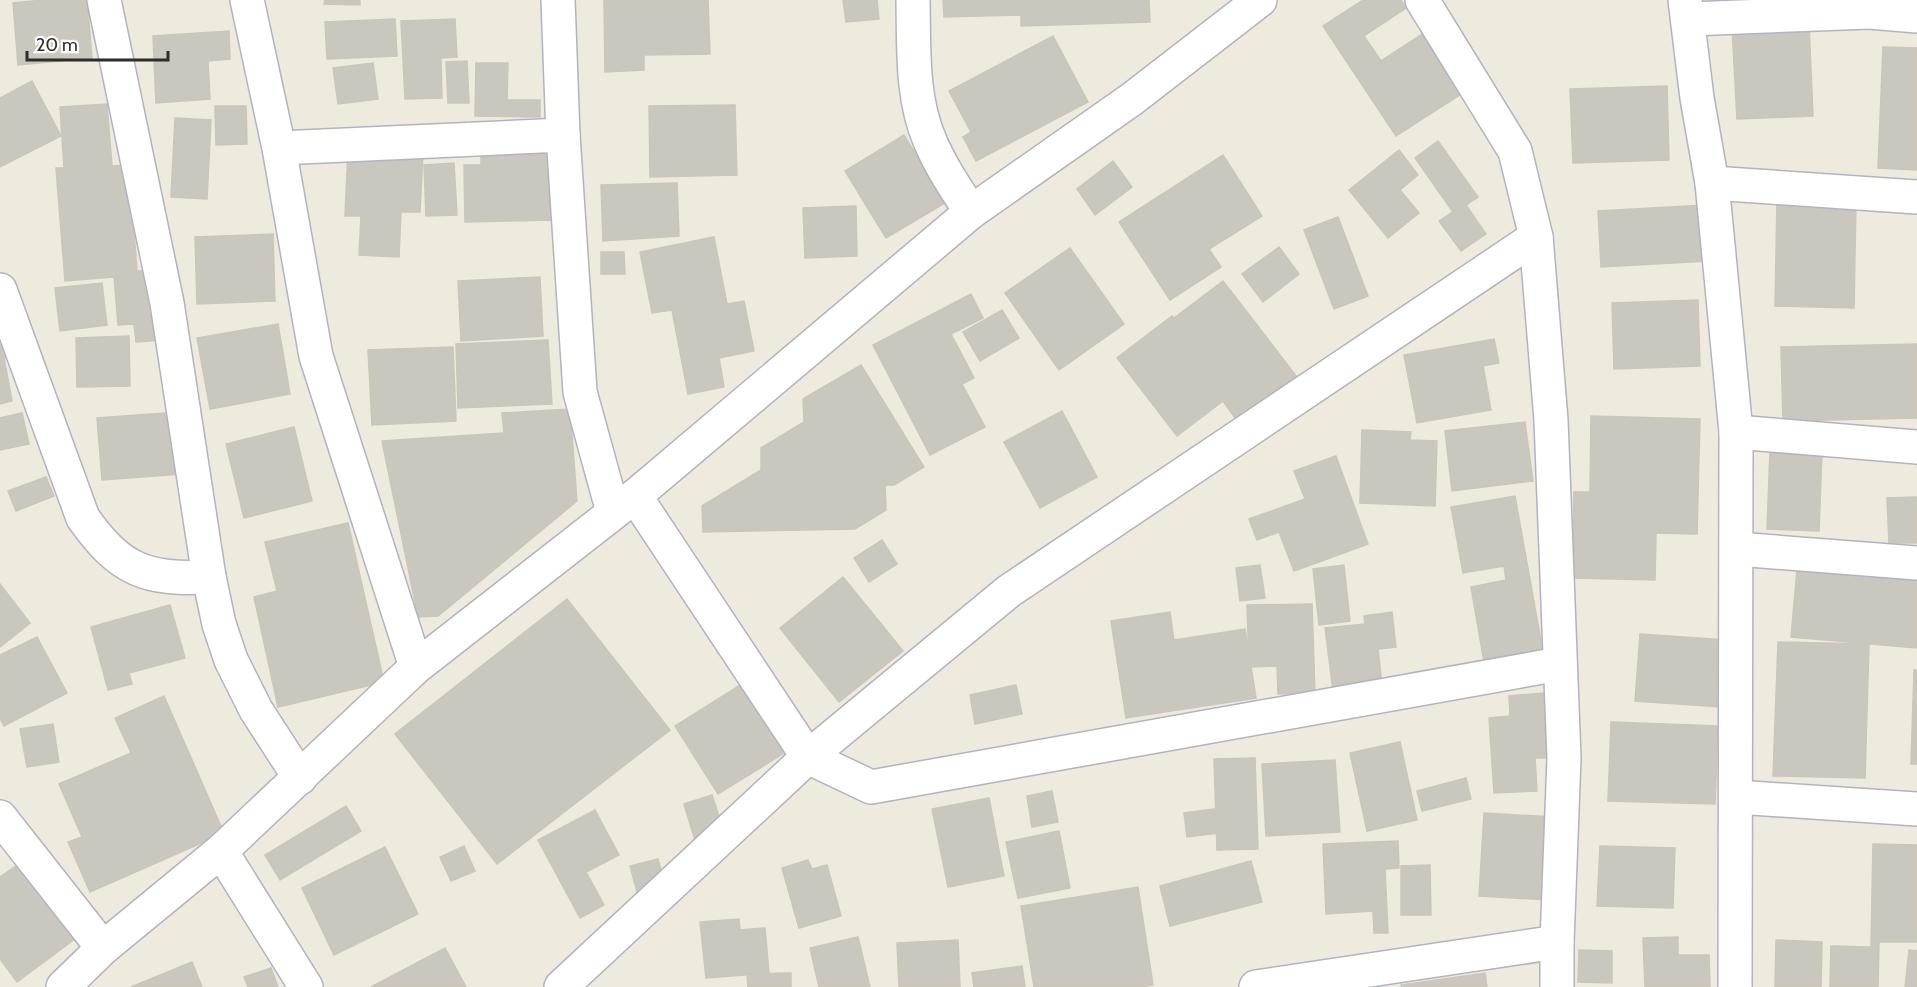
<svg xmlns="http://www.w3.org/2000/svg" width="1917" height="987" font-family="Cabin,sans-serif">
  <rect width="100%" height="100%" fill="#efeade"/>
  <g fill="#cac7be" stroke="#cbc6b8" stroke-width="1.5">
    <polygon points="43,0 87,0 92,58 18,65 13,3"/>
    <polygon points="325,0 360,0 360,5 324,4"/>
    <polygon points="604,0 708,0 710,54 644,55 644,70 605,72"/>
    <polygon points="843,0 877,0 879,19 846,22"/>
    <polygon points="943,0 1149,0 1150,22 1021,26 1021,15 944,17"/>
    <polygon points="1363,0 1401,0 1406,8 1364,36 1381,61 1433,27 1472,87 1396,136 1323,26"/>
    <polygon points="395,19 397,56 327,59 325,22"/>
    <polygon points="455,19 457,57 441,58 442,98 405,99 401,21"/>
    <polygon points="1809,23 1813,116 1737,119 1732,27"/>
    <polygon points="229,31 230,59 208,61 210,99 156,103 153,36"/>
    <polygon points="1053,36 1088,102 976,161 963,137 971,132 949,91"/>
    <polygon points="1883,47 1917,48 1917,170 1878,168"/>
    <polygon points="467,61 469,103 448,103 446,62"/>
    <polygon points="373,63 378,99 338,104 333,68"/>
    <polygon points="476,63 508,63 507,100 540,100 540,117 475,116"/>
    <polygon points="32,81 61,136 0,167 0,98"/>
    <polygon points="1667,86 1669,160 1573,163 1570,89"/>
    <polygon points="107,104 112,166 129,165 137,271 158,270 163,340 136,342 134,324 118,325 114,277 65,281 56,168 64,168 60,107"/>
    <polygon points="735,105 737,175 650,177 649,106"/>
    <polygon points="215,106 246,106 247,144 216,145"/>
    <polygon points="175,118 211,120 207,199 171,197"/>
    <polygon points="904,135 945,203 886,238 845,171"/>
    <polygon points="1438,141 1478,197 1466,205 1486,234 1461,251 1439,221 1453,212 1415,158"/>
    <polygon points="348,149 423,152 420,212 401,212 399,257 359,255 361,216 345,216"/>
    <polygon points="1399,150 1418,175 1400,190 1419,213 1388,238 1349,190"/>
    <polygon points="553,154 555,220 465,222 464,165 481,165 481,156"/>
    <polygon points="1223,155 1262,216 1209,249 1221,267 1170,300 1119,222"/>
    <polygon points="1113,161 1132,187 1095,215 1077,189"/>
    <polygon points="454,163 457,215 426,216 424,165"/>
    <polygon points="677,183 679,236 603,241 601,185"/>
    <polygon points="1777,201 1856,202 1854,308 1775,306"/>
    <polygon points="1705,205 1708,261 1601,267 1598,211"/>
    <polygon points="856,206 857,256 805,258 803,208"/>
    <polygon points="1338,217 1368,296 1334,309 1304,230"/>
    <polygon points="273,234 275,301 197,304 195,237"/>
    <polygon points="714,237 727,304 744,301 754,351 719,358 724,387 688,394 672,310 652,313 640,252"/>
    <polygon points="1279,247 1299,274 1263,302 1242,274"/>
    <polygon points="1070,248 1124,324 1059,370 1005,293"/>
    <polygon points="601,252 624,252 625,274 601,274"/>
    <polygon points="540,277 543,336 461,341 458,281"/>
    <polygon points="1223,281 1297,377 1238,422 1223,401 1177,436 1117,358 1172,316 1174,318"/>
    <polygon points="102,283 107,325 60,331 55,288"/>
    <polygon points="971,294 983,318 951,334 974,378 962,384 985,427 930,455 873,345"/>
    <polygon points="1698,300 1700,366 1614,369 1612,303"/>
    <polygon points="1002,310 1019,338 980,361 963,332"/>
    <polygon points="0,319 17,354 4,358 12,401 0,404"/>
    <polygon points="278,324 290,394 210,409 197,338"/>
    <polygon points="129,336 130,386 77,387 76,338"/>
    <polygon points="1494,339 1499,363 1483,366 1491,410 1417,423 1404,355"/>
    <polygon points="548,340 552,404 458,408 456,344"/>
    <polygon points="1917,344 1917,418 1783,421 1781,347"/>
    <polygon points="453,347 456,421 372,425 368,350"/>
    <polygon points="861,365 924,467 894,485 885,485 886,510 855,529 703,532 702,506 761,470 761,448 804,422 803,399"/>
    <polygon points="570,409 577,501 438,616 418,617 382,441 504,433 502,413"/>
    <polygon points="1062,411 1097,477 1040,508 1004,442"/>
    <polygon points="178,412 182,474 102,480 97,418"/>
    <polygon points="22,413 29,444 0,450 0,418"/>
    <polygon points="1591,416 1700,419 1697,534 1656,533 1655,580 1573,578 1574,492 1590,492"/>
    <polygon points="1525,422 1533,481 1452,491 1445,431"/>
    <polygon points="294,427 312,501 244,518 226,444"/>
    <polygon points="1362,430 1411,432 1410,440 1437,441 1435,506 1360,503"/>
    <polygon points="1770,451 1822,452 1819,531 1767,529"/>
    <polygon points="1336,456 1368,544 1294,571 1279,532 1257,540 1249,519 1305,499 1294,471"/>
    <polygon points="46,477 54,496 16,511 8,491"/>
    <polygon points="1515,496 1543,652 1484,662 1471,587 1506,580 1504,566 1463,573 1451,507"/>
    <polygon points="1917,497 1917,543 1889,543 1887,498"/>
    <polygon points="348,523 384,682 278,707 254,597 277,591 265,542"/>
    <polygon points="882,540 897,564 869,582 854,558"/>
    <polygon points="1260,565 1265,598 1240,601 1236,568"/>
    <polygon points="1344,565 1350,621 1319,625 1313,569"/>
    <polygon points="1797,570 1917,581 1917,648 1791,637"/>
    <polygon points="843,577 903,651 839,702 780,628"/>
    <polygon points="0,584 30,623 0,647"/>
    <polygon points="567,599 670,730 497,864 395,734"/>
    <polygon points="1312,604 1315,693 1278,694 1277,666 1249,667 1247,605"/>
    <polygon points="170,605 185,658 129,673 132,684 108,690 91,627"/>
    <polygon points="1170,612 1174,640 1245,629 1256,698 1126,718 1111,621"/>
    <polygon points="1392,612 1396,647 1378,649 1382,685 1333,691 1325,628 1365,624 1364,616"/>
    <polygon points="1640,634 1726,640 1721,707 1635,701"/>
    <polygon points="37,637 67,693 4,726 0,718 0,655"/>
    <polygon points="1778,642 1869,644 1865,778 1773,776"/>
    <polygon points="1914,670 1917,670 1917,764 1911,764"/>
    <polygon points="745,682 789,750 718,794 675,726"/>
    <polygon points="1016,685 1022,714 975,724 970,695"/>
    <polygon points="1544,693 1547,758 1535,758 1537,791 1494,793 1489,718 1510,716 1509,696"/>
    <polygon points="164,696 224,833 90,892 68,842 82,837 59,784 131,753 115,718"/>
    <polygon points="1611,722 1718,726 1715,804 1608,801"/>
    <polygon points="53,724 59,762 27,767 20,729"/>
    <polygon points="1400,742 1417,820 1367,831 1350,753"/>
    <polygon points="1255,758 1258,849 1217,850 1214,759"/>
    <polygon points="1335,760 1340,832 1266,836 1262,764"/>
    <polygon points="1466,778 1471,799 1422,811 1417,791"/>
    <polygon points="1052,791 1058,822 1032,827 1027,796"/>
    <polygon points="712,795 729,847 700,857 684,804"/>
    <polygon points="989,798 1004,876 948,887 932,809"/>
    <polygon points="346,806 361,831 280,880 265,855"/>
    <polygon points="1214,809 1218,833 1187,837 1184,813"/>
    <polygon points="595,810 619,855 586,872 604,905 580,918 538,840"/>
    <polygon points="1484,813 1554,817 1549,900 1479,896"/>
    <polygon points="1059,831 1070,888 1018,898 1006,842"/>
    <polygon points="1398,841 1399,868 1385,869 1388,933 1374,933 1373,911 1326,914 1323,844"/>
    <polygon points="1873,844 1917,845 1917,942 1879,942 1878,987 1830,987 1831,946 1871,947"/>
    <polygon points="464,846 475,871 451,881 440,857"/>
    <polygon points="1600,846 1675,848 1673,908 1597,906"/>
    <polygon points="385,847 418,914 334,955 302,888"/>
    <polygon points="658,859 669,902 642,910 630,866"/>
    <polygon points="808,860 812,869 827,865 841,916 799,928 782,868"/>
    <polygon points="1251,861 1262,902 1170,926 1160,886"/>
    <polygon points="20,863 76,938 17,982 0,959 0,877"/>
    <polygon points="1430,865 1431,915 1401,915 1401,866"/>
    <polygon points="1138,887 1153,985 1142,987 1034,987 1021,906"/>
    <polygon points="739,919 740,930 765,928 769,973 706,978 700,922"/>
    <polygon points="858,937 870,987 819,987 810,948"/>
    <polygon points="1678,937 1678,955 1709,955 1710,987 1645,987 1643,938"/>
    <polygon points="958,940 960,987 899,987 897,943"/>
    <polygon points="1776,940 1822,942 1821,987 1775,987"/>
    <polygon points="445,948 466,987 371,987"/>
    <polygon points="1579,950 1612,951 1612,983 1578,982"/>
    <polygon points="1909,950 1917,951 1917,987 1905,987"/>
    <polygon points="192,962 202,987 131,987"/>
    <polygon points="1022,966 1025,987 974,987 972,973"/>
    <polygon points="271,968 278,987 248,987 244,977"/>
    <polygon points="791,973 791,987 748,987 747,974"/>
    <polygon points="1485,973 1487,987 1402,987 1401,985"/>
  </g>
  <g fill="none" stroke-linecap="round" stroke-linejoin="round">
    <defs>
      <g id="minor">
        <polyline points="104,0 167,303 209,577 219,624 231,660 256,710 300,778"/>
        <polyline points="247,0 279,148 316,356 416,667"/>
        <polyline points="558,0 563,135 580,392 613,512"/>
        <path d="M913 0C914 47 911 97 930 141 941 167 956 189 971 212"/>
        <polyline points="1422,0 1515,151 1536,237 1551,420 1564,758 1557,942 1557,987"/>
        <polyline points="1685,0 1697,98 1712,183 1736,432 1735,987"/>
        <polyline points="1689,19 1869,12 1917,16"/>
        <polyline points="279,148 563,135"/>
        <polyline points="1712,183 1917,197"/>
        <path d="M0 290 83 518C120 570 145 580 209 577"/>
        <polyline points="1736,432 1917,447"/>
        <polyline points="635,496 808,757 871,787 1559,664"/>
        <polyline points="1737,549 1917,563"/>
        <polyline points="1736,797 1917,809"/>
        <polyline points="0,817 103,948"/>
        <polyline points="221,851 306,987"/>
        <polyline points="561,987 808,757 1009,591 1536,237"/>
        <polyline points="1256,987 1557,942"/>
      </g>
      <polyline id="tertiary" points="63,987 103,948 221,851 416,667 635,496 971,212 1132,99 1260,0"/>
    </defs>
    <use href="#minor" stroke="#b2b3c1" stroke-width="36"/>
    <use href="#tertiary" stroke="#b2b3c1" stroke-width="36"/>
    <use href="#minor" stroke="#fff" stroke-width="33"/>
    <use href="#tertiary" stroke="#fff" stroke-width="33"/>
  </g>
  <path d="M27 51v9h141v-9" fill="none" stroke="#2d2d2d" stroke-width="3"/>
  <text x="36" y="51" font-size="18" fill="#2d2d2d" stroke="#ffffff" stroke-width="4.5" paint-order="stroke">20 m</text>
</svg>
